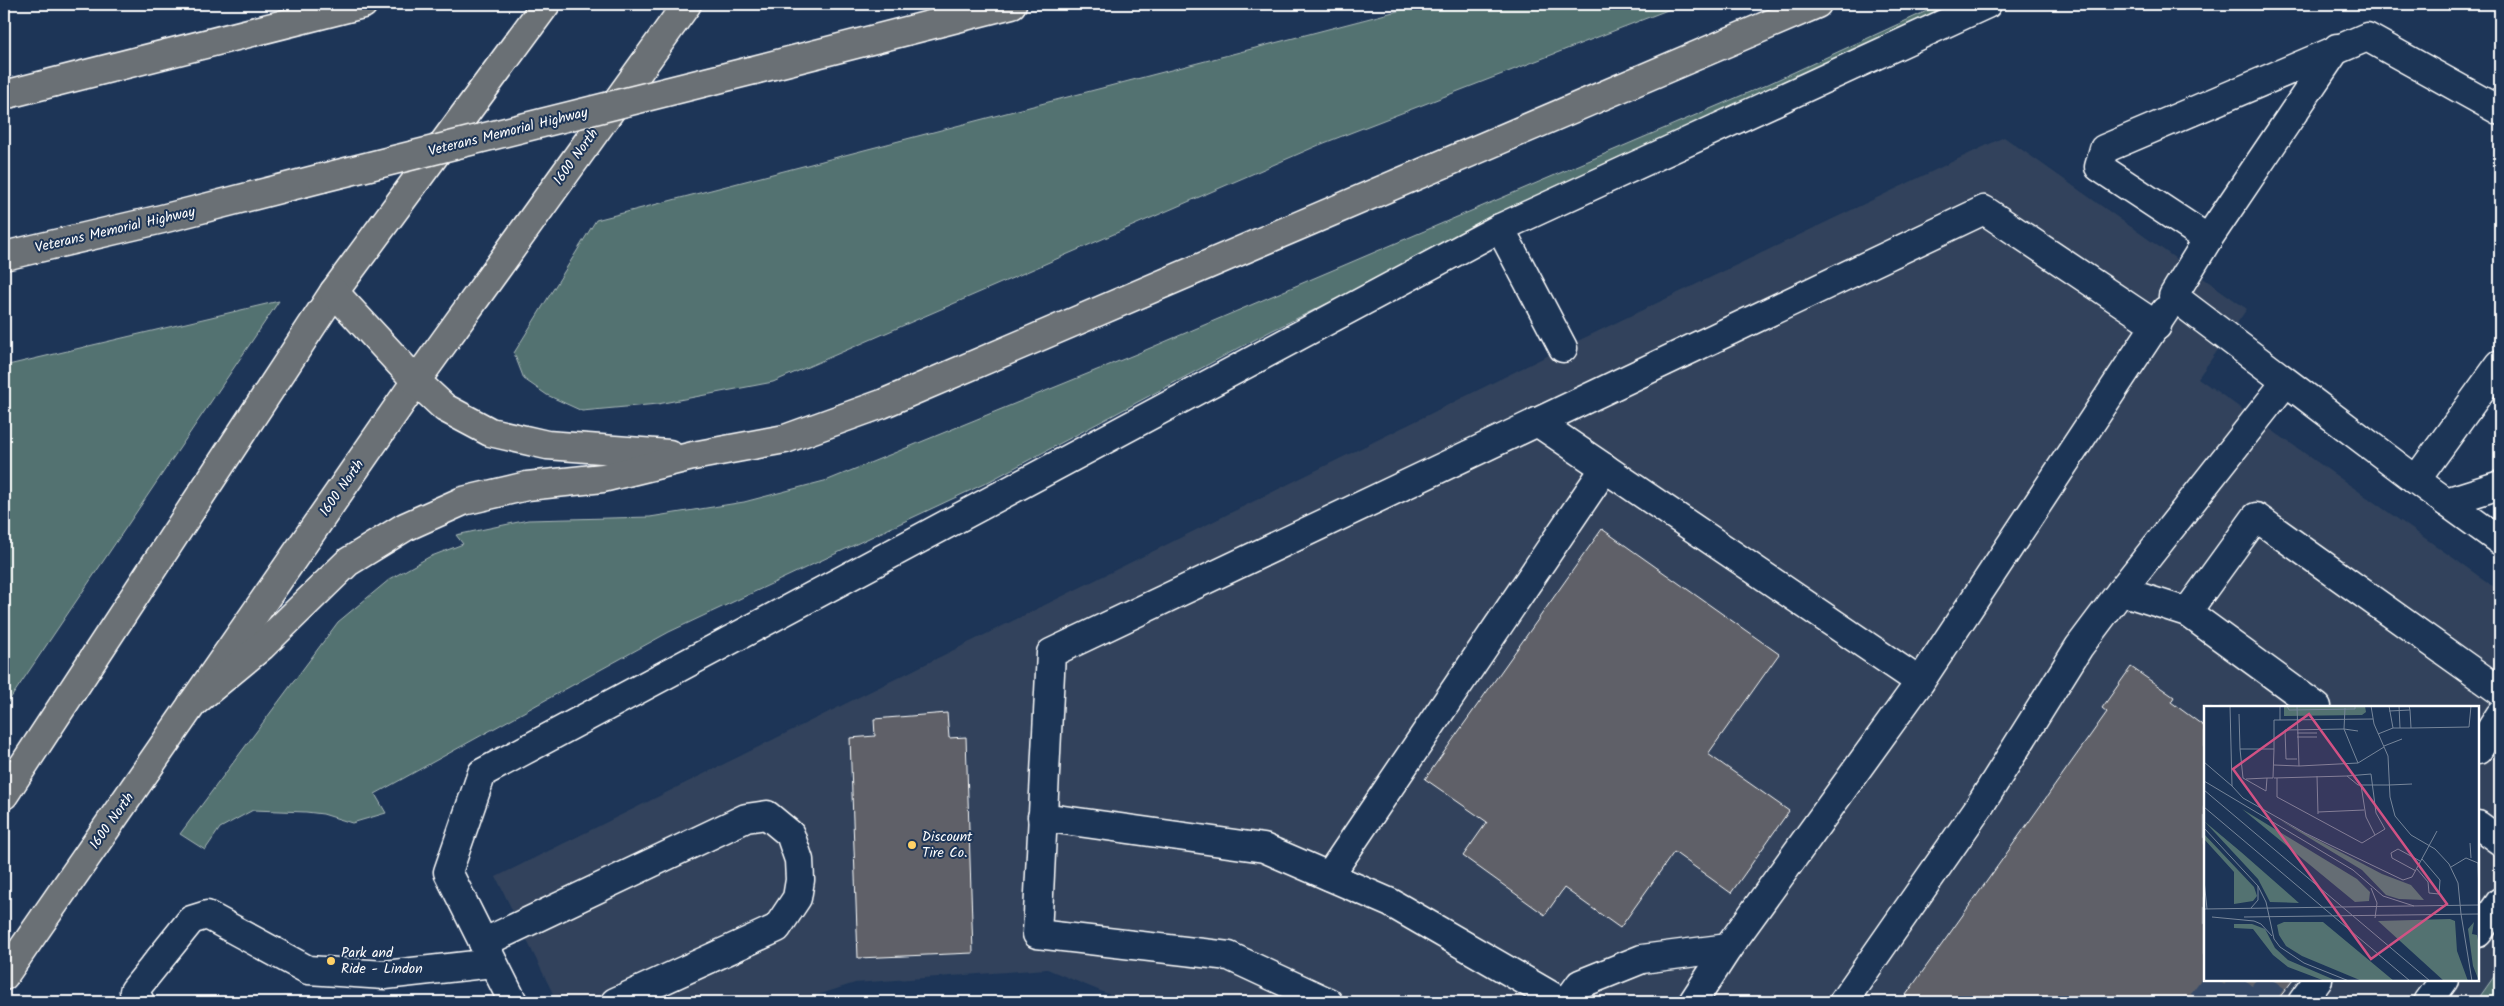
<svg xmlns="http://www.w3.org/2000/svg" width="2504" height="1006" font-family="Kalam,sans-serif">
  <rect width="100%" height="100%" fill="#1d3557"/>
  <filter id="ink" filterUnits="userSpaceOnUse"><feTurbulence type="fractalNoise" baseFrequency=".02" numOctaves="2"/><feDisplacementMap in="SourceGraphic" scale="10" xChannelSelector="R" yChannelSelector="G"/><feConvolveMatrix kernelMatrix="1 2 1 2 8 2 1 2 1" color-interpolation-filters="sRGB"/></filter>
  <g filter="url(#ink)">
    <path fill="#30425c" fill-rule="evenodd" d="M2004 137 2247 309 2198 378 2500 591V968L2476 1002H1127L1047 969 855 983 796 1002H557L496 877 1563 348ZM2205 707H2478V980H2205Z"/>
    <g fill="#537271" stroke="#a9b8b8">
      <polygon points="1424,4 1683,4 1319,145 773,382 658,404 582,411 547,395 524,379 514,353 596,220"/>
      <polygon points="1942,4 1952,4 1953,12 1498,220 1271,331 984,484 669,632 375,794 386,813 352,823 323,814 306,812 253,810 220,828 205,850 180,834 338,622 390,579 429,557 463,544 456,535 528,520 650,517 744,502 828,480 1141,352 1766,85"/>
      <polygon points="279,301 4,708 4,366"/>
      <polygon points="2500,968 2500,1002 2476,1002"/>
    </g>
    <g fill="#5e6168" stroke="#fff">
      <polygon points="1602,529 1779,654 1708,754 1789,811 1731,893 1674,852 1620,928 1564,888 1545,915 1463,856 1487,822 1425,779"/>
      <polygon points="2131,667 2174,697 2171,702 2205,727 2205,980 2293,980 2276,1002 1901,1002 2107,712 2102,708"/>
      <polygon points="947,713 949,738 966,737 973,953 858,958 850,738 875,736 874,719"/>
    </g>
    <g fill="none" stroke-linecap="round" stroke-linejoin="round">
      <g stroke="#344968" stroke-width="28" stroke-dasharray="28 14" stroke-linecap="butt">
        <polyline points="2202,1002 2218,980"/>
        <polyline points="2229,1002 2245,980"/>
        <polyline points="2257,1002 2273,980"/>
      </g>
      <defs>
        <g id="minor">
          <polyline points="2500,111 2367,37 2104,149 2099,167 2208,239 2173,296 2416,480 2500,541"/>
          <polyline points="1500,228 1563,348"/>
          <polyline points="2208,239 2337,48"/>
          <polyline points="1537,422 1920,682"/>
          <polyline points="2416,480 2500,364"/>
          <polyline points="2446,502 2500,485"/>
          <polyline points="2121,591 2285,383"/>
          <polyline points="2187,612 2256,517 2500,691"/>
          <polyline points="2478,750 2500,715"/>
          <polyline points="1042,817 1264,848 1391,903 1562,1002"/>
          <polyline points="2478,825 2500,841"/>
          <polyline points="1329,876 1605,468"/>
          <polyline points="2478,933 2500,902"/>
          <polyline points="483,943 746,818 767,815 790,834 799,860 800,880 797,898 777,928 615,1002"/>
          <polyline points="140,1002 134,991 191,920 207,915 308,970 385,975 493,963"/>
          <polyline points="513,1002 448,872 482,773 1500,228 1987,4"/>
          <polyline points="1328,1002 1229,956 1037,934 1051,653 1984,210 2157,326"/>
          <polyline points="1567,1002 1580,984 1642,959 1728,948 1920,682 2165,311"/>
          <polyline points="1693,1002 1728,948"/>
          <polyline points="1843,1002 1979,807 2079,647 2121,591 2187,612 2317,707"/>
          <polyline points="2302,1002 2318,980"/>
          <polyline points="2428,1002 2444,980"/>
        </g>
        <g id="major">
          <polyline points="4,795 334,292 546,4"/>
          <polyline points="4,976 416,381 687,4"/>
        </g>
        <g id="highway">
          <polyline points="754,70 1012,4"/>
          <polyline points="4,95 363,4"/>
          <polyline points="4,256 162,219 322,178"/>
          <polyline points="334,292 416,381 445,408 490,432 547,445 669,454"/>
          <polyline points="192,704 262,646 348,562 405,527 463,501 527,486 603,478 693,456 785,439 882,404 1817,4"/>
        </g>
      </defs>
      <use href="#minor" stroke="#fff" stroke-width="31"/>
      <use href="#major" stroke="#fff" stroke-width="31"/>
      <use href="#highway" stroke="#fff" stroke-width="31"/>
      <use href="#minor" stroke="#1d3557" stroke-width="28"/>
      <use href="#major" stroke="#6a7074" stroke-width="28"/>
      <use href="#highway" stroke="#6a7074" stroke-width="28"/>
      <defs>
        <polyline id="highway-bridge" points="322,178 754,70"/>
      </defs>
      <use href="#highway-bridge" stroke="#fff" stroke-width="31" stroke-linecap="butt"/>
      <use href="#highway-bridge" stroke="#6a7074" stroke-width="28"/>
    </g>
  </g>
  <g fill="#ffd166" stroke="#1d3557" stroke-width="2">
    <circle cx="912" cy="845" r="5"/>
    <circle cx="331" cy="961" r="5"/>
  </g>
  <g text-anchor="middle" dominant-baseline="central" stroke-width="4" stroke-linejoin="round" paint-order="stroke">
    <g font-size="14" fill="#fff" stroke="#1d3557">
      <text transform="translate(508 132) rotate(-14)">Veterans Memorial Highway</text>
      <text transform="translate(576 157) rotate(-54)">1600 North</text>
      <text transform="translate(115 230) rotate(-13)">Veterans Memorial Highway</text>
      <text transform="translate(342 488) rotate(-55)">1600 North</text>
      <text transform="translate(112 821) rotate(-55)">1600 North</text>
    </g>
    <g font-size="14" fill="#fff" stroke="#1d3557" text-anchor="start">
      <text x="922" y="837">Discount<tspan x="922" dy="16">Tire Co.</tspan></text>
      <text x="341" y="953">Park and<tspan x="341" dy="16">Ride - Lindon</tspan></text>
    </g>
  </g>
  <g transform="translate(2204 706)">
    <rect width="275" height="275" fill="#1d3557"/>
    <path d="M80 0H161L162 6 158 9 80 10ZM38 103 153 173 166 186 165 195 151 196ZM76 114 178 168 207 179 220 194 195 193 182 189 158 164ZM0 115 37 146 95 197 66 196 54 173ZM0 128 50 181 53 190 49 195 30 198V166L0 133ZM246 213 251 215 253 245 264 275H240L174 215ZM80 216H119L190 275H158L98 250 82 240 75 229 73 219ZM270 216 268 228 273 229 275 240V275L269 260 264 223ZM30 218H48L61 223 71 242 84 254 133 275H121L84 261 69 249 49 223 30 222Z" fill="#537271"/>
    <path fill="none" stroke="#77869a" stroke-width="1" d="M26 0 28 80 39 92 101 127 199 174 208 171 233 125M76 0V14L169 13M83 0 85 4 151 3V0M93 0 95 60 154 57 180 41M167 0 170 18 184 50 186 91 191 110 207 129 231 143 245 158 254 177 257 208M185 0 189 22H207L265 21 267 0M195 0 196 22M141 2 140 23 154 25M206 4 207 22M185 5 206 4 205 0M35 8 36 43M93 27H113M174 28 189 22M93 31H113M180 40 198 33M70 43 69 72H63L62 85 39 72 36 43H70V14H76M93 53H82L81 24 140 23 154 57M0 56 28 80M70 59 95 60M113 70 114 108M70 72 143 70 154 79H185M73 72V91L158 137 181 123 172 107 167 68 143 70M42 73 63 72M0 75 149 164 179 190 210 200M157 79 162 111 171 129M185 79 208 78M0 84 226 275M0 101 206 275M114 106 160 104M0 122 54 180 62 196 70 233 76 241 100 257 145 275M266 137 267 152M247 161 262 152 274 157 275 190M213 163 224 176 225 187 235 188 236 174 218 153M212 165 188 152 187 147 194 143 216 155M0 174 3 203M167 182 173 197 171 212M47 202 54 194V180M0 203 275 199M257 208 268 275M8 211 50 215 57 218 68 230M40 211 275 208"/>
    <path fill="#d15284" fill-opacity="0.15" stroke="#d15284" stroke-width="2.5" d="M105 8 243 198 167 253 29 63Z"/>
    <rect width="275" height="275" fill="none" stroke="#fff" stroke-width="2.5"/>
  </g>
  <rect width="2504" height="1006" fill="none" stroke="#1d3557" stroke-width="20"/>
  <rect x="10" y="10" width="2484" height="986" fill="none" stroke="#fff" stroke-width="2" filter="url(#ink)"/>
</svg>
